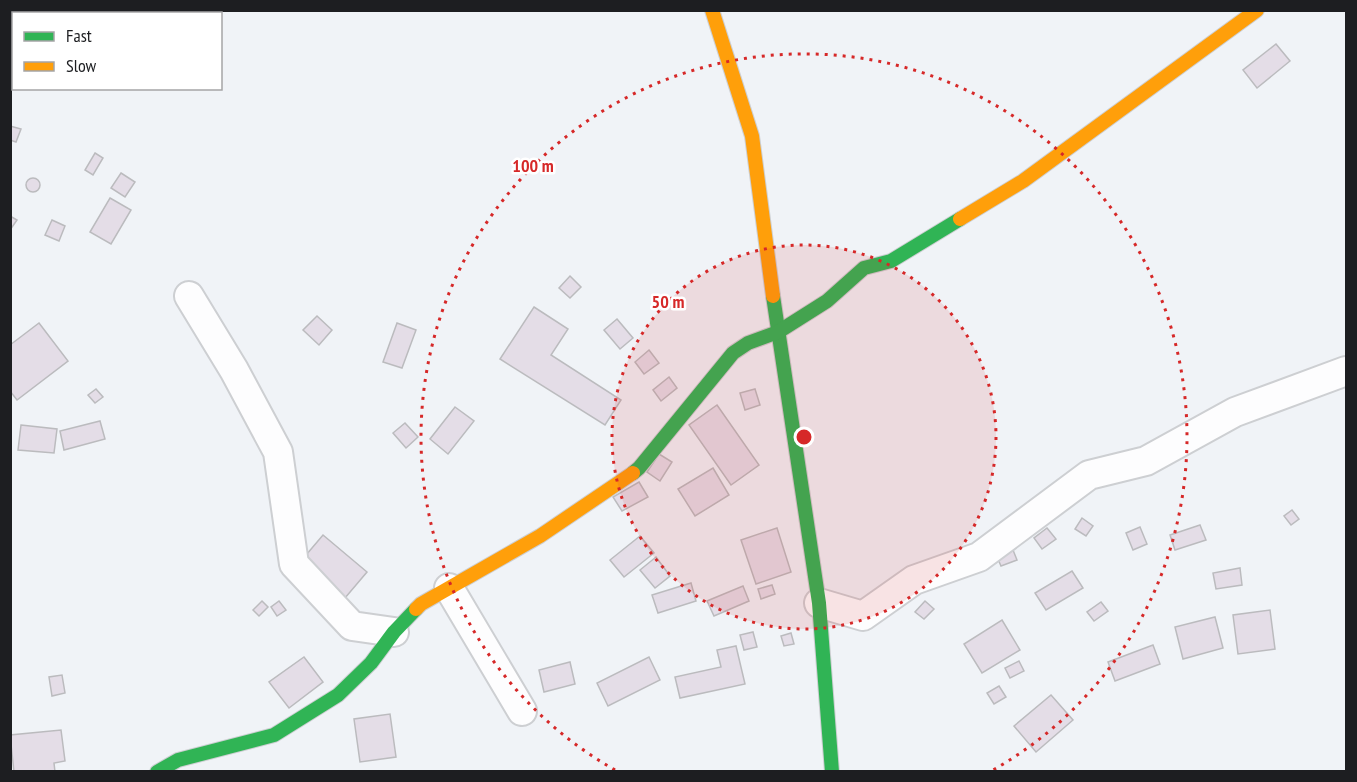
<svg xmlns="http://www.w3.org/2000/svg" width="1357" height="782" font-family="'PT Sans Narrow',sans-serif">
  <rect width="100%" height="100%" fill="#f0f3f7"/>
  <g fill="#e4dde7" stroke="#bbbbbe" stroke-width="1.5">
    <polygon points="10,37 14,39 14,48 10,53"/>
    <polygon points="1276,44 1290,61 1257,88 1243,70"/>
    <polygon points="10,126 21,129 16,142 10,140"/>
    <polygon points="95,153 103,158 93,175 85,170"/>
    <polygon points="121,173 135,182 125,197 111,188"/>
    <circle cx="33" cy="185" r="7"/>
    <polygon points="110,198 131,210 111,244 90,232"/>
    <polygon points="10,216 17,220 10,230"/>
    <polygon points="52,220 65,226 59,241 45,235"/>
    <polygon points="570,276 581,287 570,298 559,288"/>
    <polygon points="534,307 568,329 551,355 621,400 605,425 500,359"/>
    <polygon points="317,316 332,330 319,345 303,330"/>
    <polygon points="617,319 633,338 620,349 604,330"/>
    <polygon points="39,323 68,361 17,400 10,391 10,345"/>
    <polygon points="397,323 416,330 402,368 383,362"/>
    <polygon points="649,350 659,363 644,374 635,362"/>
    <polygon points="669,377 677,388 661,401 653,390"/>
    <polygon points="96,389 103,397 95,403 88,395"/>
    <polygon points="755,389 760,405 745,410 740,393"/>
    <polygon points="717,405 759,465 731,485 689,425"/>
    <polygon points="455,407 474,421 448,454 430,439"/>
    <polygon points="100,421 105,439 64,450 60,431"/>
    <polygon points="405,423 418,437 406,448 393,433"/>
    <polygon points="21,425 57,429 54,453 18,450"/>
    <polygon points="659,454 672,462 660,481 647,472"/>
    <polygon points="713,468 729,495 695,516 678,489"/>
    <polygon points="639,482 648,497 622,511 613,497"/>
    <polygon points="1292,510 1299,519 1291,525 1284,516"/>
    <polygon points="1082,518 1093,526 1086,536 1075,529"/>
    <polygon points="1200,525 1206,540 1175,550 1170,535"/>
    <polygon points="1140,527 1147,544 1133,550 1126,533"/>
    <polygon points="777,528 791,572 756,584 741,540"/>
    <polygon points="1047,528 1056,539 1042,549 1034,538"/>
    <polygon points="323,535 367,572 345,598 301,561"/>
    <polygon points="640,536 654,553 624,577 610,560"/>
    <polygon points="1013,550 1017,560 1001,566 997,557"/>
    <polygon points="656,557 670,576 655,588 640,570"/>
    <polygon points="1240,568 1242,585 1216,589 1213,573"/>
    <polygon points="1072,571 1083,588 1046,610 1035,593"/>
    <polygon points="691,583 696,601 658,613 652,595"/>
    <polygon points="772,585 775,594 761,599 758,589"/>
    <polygon points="743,586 749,601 714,616 707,601"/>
    <polygon points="262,601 268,607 259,616 253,610"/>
    <polygon points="279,601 286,610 277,616 271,607"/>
    <polygon points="925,601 934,609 924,619 915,612"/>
    <polygon points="1101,602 1108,611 1094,621 1087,612"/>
    <polygon points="1270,610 1275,649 1238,654 1233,615"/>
    <polygon points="1215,617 1223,648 1183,659 1175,627"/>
    <polygon points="1002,620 1020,650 982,673 964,644"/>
    <polygon points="753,632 757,647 744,650 740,635"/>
    <polygon points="791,633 794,644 784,646 781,636"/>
    <polygon points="1153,645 1160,664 1115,681 1108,662"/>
    <polygon points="736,646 745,684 680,698 675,677 721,667 717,650"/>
    <polygon points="304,657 323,682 289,708 269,682"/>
    <polygon points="649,657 660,680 608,706 597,683"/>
    <polygon points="1019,661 1024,671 1010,678 1005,668"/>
    <polygon points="570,662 575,684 544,692 539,670"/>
    <polygon points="62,675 65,693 52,696 49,677"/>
    <polygon points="999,686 1006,697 994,704 987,693"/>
    <polygon points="1051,695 1073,720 1036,752 1014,726"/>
    <polygon points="390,714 396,757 360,762 354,719"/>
    <polygon points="61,730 65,761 54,763 55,772 14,772 10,735"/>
  </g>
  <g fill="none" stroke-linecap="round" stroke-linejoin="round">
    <defs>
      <g id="street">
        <polyline points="189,296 234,370 278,452 294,564 352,626 394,632"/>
        <polyline points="449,588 522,711"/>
        <polyline points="819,603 863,616 914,580 979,557 1089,475 1146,461 1235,412 1346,371"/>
      </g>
      <g id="fast">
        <polyline points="773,296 819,603 832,772"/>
        <polyline points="633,473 639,468 733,353 748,343 778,332 827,301 864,268 891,261 960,219"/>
        <polyline points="157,772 178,760 274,735 338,695 371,663 394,632 416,609"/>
      </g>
      <g id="slow">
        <polyline points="712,10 752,136 773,296"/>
        <polyline points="960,219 1023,181 1257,10"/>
        <polyline points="416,609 421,604 540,536 633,473"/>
      </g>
    </defs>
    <use href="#street" stroke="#cdcfd2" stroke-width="32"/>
    <use href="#fast" stroke="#cdcfd2" stroke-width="16"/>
    <use href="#slow" stroke="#cdcfd2" stroke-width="16"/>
    <use href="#street" stroke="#fdfdfe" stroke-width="28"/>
    <use href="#fast" stroke="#30b455" stroke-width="14"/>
    <use href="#slow" stroke="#ff9f0a" stroke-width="14"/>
  </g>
  <circle cx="804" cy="437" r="192" fill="#d62828" fill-opacity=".12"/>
  <g fill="none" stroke="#d62828" stroke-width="3" stroke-dasharray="3 6">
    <circle cx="804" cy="437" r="192"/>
    <path d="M615 770A383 383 0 1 1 993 770"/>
  </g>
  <circle cx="804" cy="437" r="9" fill="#d62828" stroke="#fff" stroke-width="3"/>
  <g font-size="18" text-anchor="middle" font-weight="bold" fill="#d62828" stroke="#fff" stroke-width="5" stroke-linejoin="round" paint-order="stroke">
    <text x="533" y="172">100 m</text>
    <text x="668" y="308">50 m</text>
  </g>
  <rect width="1357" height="782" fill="none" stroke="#1d1e21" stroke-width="24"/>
  <rect x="12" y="12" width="210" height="78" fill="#ffffff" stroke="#a5a5a6" stroke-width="1.5"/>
  <rect x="24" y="32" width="30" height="9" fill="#30b455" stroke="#a5a5a6" stroke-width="1.5"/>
  <text x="66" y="42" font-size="18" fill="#1d1e21">Fast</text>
  <rect x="24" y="62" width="30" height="9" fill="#ff9f0a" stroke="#a5a5a6" stroke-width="1.5"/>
  <text x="66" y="72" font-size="18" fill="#1d1e21">Slow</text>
</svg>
